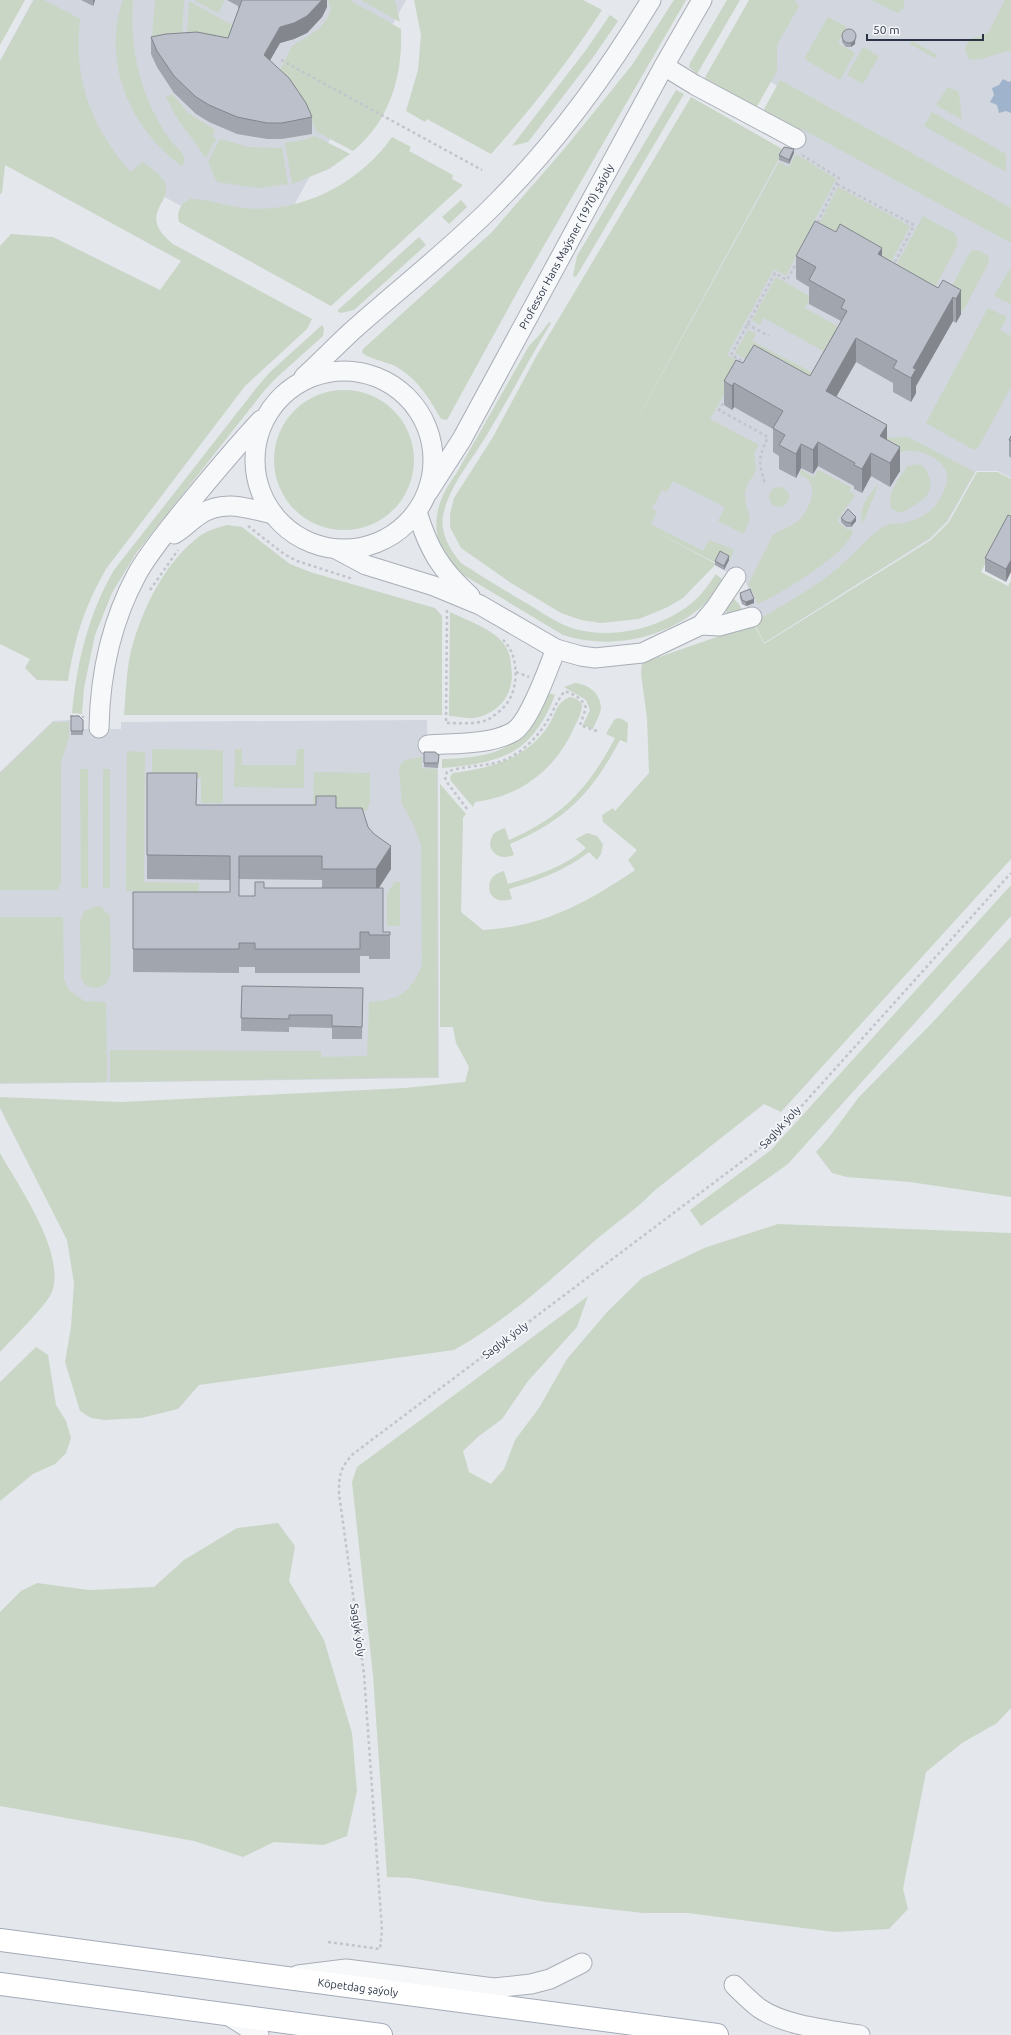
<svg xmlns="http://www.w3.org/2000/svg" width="1011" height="2035" font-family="Ubuntu,sans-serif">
  <rect width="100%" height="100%" fill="#e4e7ec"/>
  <g fill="#d2d6de">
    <polygon points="33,0 406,0 268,253 0,108 0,61"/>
    <polygon points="751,0 1011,0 1011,215 720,54"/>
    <polygon points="813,110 1011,219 1011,478 998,471 976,471 948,521 930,539 764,643 747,606 742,604 739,597 750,592 746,583 715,565 716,563 594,499 784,151 790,150"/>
    <polygon points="71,720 79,720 83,724 84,729 121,729 121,722 427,720 428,755 435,756 439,760 438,769 439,1078 0,1084 0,772 53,721"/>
  </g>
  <g fill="#c9d6c5">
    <polygon points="0,0 25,0 0,45"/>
    <path d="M34 0H44L80 19C73 80 92 127 130 172L143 162C150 168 162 175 165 183 173 203 136 214 173 244L312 319 307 329 245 386 106 569C84 608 75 637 68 681L37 680 25 668 30 659 0 644V246L11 234 53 237 160 290 181 261 5 165 2 193 0 194V61Z"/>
    <path d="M123 0H133C130 41 137 80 156 117 160 125 165 133 170 140 174 145 182 151 184 157 185 161 184 163 182 166 131 130 101 62 123 0Z"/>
    <polygon points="155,0 184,0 182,36 152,38"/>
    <polygon points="194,0 225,0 218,13"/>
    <path d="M328 0H350L401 29C403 75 390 121 353 151L317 132 312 120 279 72 292 46 318 30 327 19 331 9Z"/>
    <polygon points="361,0 395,0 400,22"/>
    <path d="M414 0H583L602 10C569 61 531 109 491 154L427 119 425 122 406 111 418 70 421 35Z"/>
    <path d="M674 0H686L520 287 447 420 441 419C429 398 418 379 395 366 388 362 365 358 362 352L363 349 492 232 565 148 632 65Z"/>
    <polygon points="727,0 740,0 697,74 689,67 690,63"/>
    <polygon points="749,0 794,0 799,6 777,45 777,71 756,108 704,79"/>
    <polygon points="872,0 904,0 904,8 897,13"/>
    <path d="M1005 0H1011V51C996 51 983 63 969 59L965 50 969 39 985 35 989 31Z"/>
    <polygon points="189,1 234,26 229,37 187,36"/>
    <polygon points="610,15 618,21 594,56 528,142 512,146 586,50"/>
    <polygon points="828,17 847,27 838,43 855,53 840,80 804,59"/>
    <polygon points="912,41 937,55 935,58 910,44"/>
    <polygon points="863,47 879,56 863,84 847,75"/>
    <polygon points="780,80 1011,208 1011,243 802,129 800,132 763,111"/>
    <polygon points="948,87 958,91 959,94 962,120 936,105"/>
    <polygon points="676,90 684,94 576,277 573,276 577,256"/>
    <polygon points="172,94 188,113 215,130 212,136 216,138 206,158 175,115 166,97"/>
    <polygon points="691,97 784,150 624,443 779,162 789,167 796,154 836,179 786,276 774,269 727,355 742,363 710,419 759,445 754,453 756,471 747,485 745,494 746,505 750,518 744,534 718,521 725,507 673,481 667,492 662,490 652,509 657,511 651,524 703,551 709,540 734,550 730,560 721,555 716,563 651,529 716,564 683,598 668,607 639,619 601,623 581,620 561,613 511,583 461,548 450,527 450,514 454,498 493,437 537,355"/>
    <polygon points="932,112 1006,154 1006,172 924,126"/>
    <polygon points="315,136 350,154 329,169 292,184 285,143 303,140"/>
    <path d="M392 137 411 147 409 151 453 175 452 179 463 185 331 306 179 222C176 212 181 203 190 199 208 199 226 206 244 208 301 214 360 183 392 137Z"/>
    <polygon points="220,139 248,147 282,148 288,184 257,188 217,182 208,162"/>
    <polygon points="838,187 910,226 891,262 819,224"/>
    <polygon points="461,200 467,207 449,224 442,217"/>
    <polygon points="923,216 954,233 957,238 957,246 930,296 891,275"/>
    <polygon points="419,237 426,245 354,310 341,313 337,311"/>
    <polygon points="973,250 978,250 988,256 989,262 963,311 944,301 969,254"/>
    <polygon points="1011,270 1011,304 994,296 1008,272"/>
    <polygon points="776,277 811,297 805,308 839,327 825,352 764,318 760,325 752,320"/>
    <polygon points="988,308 1007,317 1000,330 1011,336 1011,387 979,446 976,449 972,449 926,423"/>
    <path d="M549 322 551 323C529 359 510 397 488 433 473 459 449 485 443 516 440 533 450 550 461 563 483 577 505 591 528 604 544 614 561 626 579 630 617 639 663 627 693 602 702 594 709 584 716 574L723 580C716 590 709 600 700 608 663 639 609 650 563 635L455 570C428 538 432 506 456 474L529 346 541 333Z"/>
    <path d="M322 325 324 328 323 336 275 379 264 391 137 552 112 593 95 635 84 688 82 714 72 713C77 662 88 615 114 570L258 386 269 373Z"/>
    <polygon points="748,330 756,334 752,341 815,374 805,391 735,353"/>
    <circle cx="344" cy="460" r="70"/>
    <path d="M908 437 975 472 947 521 930 538 764 643 754 622C783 605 813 589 838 568 852 556 873 531 889 524 893 523 899 524 904 523 915 521 928 514 935 506 941 498 947 488 947 478 949 459 912 443 895 455L882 445 886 438Z"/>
    <path d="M917 464C925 466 927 469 929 477 936 497 915 505 901 513L892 509C885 495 899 478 908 466Z"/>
    <path d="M801 470 814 477 818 470 851 487 849 491 855 495 837 521 846 529H852L853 532C846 555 780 594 758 604L748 584 773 535C780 529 788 528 795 523 805 517 816 496 811 484 809 479 803 476 799 474Z"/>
    <path d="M977 472H998L1011 479V513L981 572 1008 586 1011 580V859L781 1112 764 1104 654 1191C637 1209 617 1222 598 1238 552 1278 508 1320 454 1350L199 1385 178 1409 141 1418 105 1420 91 1418 80 1411 65 1362 71 1327 74 1283 67 1240 0 1108V1097L121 1102 405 1088 465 1082 469 1067 456 1043 453 1027H440V784L466 814 463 818 461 912 483 930C542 927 587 903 635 870L628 860 637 850 603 822 602 815 613 808 615 811 649 773 647 718 641 674 642 663 754 624 764 644 931 540 949 522Z"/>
    <path d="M879 483 863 523C857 508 869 495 879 483Z"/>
    <circle cx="779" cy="497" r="10"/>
    <path d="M227 525 242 527 290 564 310 572 435 608 442 616V715H124C126 695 126 672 131 651 142 609 165 561 201 535 209 530 219 527 227 525Z"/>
    <polygon points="731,596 739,604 743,612 728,615 724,609"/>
    <path d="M450 612C468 621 495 629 506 647 511 655 511 666 512 674 512 698 496 715 473 718 466 719 456 716 449 716Z"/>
    <path d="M575 683C588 684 600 693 601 707 601 714 595 723 593 729L583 725 590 710 586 700 564 687Z"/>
    <path d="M548 693 555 695C532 754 502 763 442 768V759C464 758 497 757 513 741 527 727 537 708 548 693Z"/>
    <path d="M570 697 577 699 582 704C582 714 577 721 573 730 555 770 519 797 475 802L473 807 451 781 450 777 453 773C491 768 528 759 550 723 556 712 557 702 570 697Z"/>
    <path d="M618 718 622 719 628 723 627 743 620 740C591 794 567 819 510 844L514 855C503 859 494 857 490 846 490 835 495 831 505 828L509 840C562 817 588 789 615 738L606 734 614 720Z"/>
    <polygon points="53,722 69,722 69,738 61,762 61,883 57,890 0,890 0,773"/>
    <polygon points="152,749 223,750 223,803 201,803 201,778 152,778"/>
    <polygon points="235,749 242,749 242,765 296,765 297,749 304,749 304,788 234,787"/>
    <polygon points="127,751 145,752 144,882 199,883 199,892 126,891"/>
    <path d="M422 757V768L437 769 438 1077 110 1082V1050L321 1051V1057L367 1056 369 1002C399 1001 411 992 422 965L421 844 412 822 402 804 399 771 400 765 405 760Z"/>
    <polygon points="80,769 88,769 88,888 81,888"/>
    <rect x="103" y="769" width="7" height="119"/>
    <polygon points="314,772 370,773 370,801 367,811 313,811"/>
    <path d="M587 833 597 836 603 844 601 854 597 860 589 852C566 870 537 881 509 889L512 899C502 902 495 901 490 893 487 880 493 874 504 871L508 884C535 876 564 867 586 848L576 839Z"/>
    <polygon points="394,882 400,882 400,926 387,926 387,895"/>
    <polygon points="1011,885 1011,916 788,1164 701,1226 690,1210 771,1150"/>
    <path d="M96 906 101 907 110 916 111 973 106 984C96 990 87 989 81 979L80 922 84 911Z"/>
    <polygon points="0,917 63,917 64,980 69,990 84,1001 106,1002 107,1082 0,1083"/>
    <polygon points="1011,937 1011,1197 910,1182 847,1177 832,1173 816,1152 830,1136 859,1097 933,1022"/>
    <path d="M0 1153C19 1187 66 1253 52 1292 47 1305 11 1340 0 1352Z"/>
    <polygon points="778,1224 1011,1233 1011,1708 997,1723 962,1743 926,1772 903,1889 908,1909 889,1929 834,1932 688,1913 643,1913 546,1902 411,1878 387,1877 373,1675 352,1482 357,1467 588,1296 577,1327 528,1381 502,1419 479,1436 463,1451 469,1472 491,1484 504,1469 515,1440 539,1408 567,1359 607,1312 642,1278 704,1248"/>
    <polygon points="36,1347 48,1355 56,1405 66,1421 71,1438 66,1453 55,1464 33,1474 0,1501 0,1382"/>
    <polygon points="278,1523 295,1546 289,1581 324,1640 352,1733 357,1791 347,1836 324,1845 274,1842 243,1857 194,1841 0,1806 0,1612 21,1591 37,1583 89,1590 154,1587 184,1560 237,1528"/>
  </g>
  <polygon fill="#9fb4cc" points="1003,79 1009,82 1011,81 1011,113 1006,111 999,113 997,105 990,102 994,95 992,88 999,85"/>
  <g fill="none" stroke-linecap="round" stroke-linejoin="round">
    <defs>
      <g id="minor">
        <polyline points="664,66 695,85 796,139"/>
        <circle cx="344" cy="460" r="89"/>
        <path d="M304 377C320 362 336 346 352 331 400 288 452 248 497 202 557 142 607 73 651 0"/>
        <path id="s1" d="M428 492 462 439 664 66 702 0"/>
        <path d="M417 512C429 550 440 569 470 596"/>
        <path d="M174 534C183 529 190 521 199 515 223 499 247 508 273 514"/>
        <path d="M336 549 366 565 434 586 480 605 556 649C548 668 530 722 513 732 489 745 455 743 428 745"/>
        <polyline points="701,625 719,626 752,617"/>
        <polyline points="556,649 581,656 595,658 642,653 701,625 716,607 736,577"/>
        <path d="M99 728C100 674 111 622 137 574 148 554 164 535 178 517 205 484 232 451 261 420"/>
        <polyline points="298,1975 346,1969 494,1988 531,1984 550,1979 582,1963"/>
        <path d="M734 1985C742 1993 750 2001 759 2008 785 2026 829 2030 860 2035"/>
        <polyline points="226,2014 259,2035"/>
      </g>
      <g id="major">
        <path id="s2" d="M0 1940 717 2035"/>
        <polyline points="0,1984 381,2035"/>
      </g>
    </defs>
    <use href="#minor" stroke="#a9aeb7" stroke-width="21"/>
    <use href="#major" stroke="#a3abb8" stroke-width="24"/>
    <g stroke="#c2c5cb" stroke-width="2.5" stroke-dasharray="3 3" stroke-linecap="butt">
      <polyline points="281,60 482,170"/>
      <polyline points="802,155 839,178 817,224"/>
      <polyline points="837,184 914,225 893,266"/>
      <polyline points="747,324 769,336"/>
      <polyline points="744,364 745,362 731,355 775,273 787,280 797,262"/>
      <path d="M726 398 719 410 768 437C758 459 758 461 765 483"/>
      <polyline points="248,526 284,554 297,561 353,579"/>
      <polyline points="150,590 178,550"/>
      <path d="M447 610 446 723C459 723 477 725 489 719 496 714 505 708 509 700 519 684 518 653 503 640"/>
      <polyline points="516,672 529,677"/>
      <polyline points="70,716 84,717"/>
      <path d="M467 809 446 781 445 777 447 772C464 765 485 767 502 761 521 754 538 737 548 720 554 710 557 700 565 691 575 695 582 698 586 708L580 725 597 731"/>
      <path d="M328 1942 380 1949 382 1930 364 1674 339 1494C339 1475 340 1468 353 1454L772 1139 1011 873"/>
    </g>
    <use href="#minor" stroke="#f7f8fa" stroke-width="19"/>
    <use href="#major" stroke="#fff" stroke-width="22"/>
  </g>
  <g fill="#a1a5ae" fill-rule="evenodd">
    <polygon points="81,0 95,0 93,6"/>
    <polygon points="227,0 327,0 327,7 322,17 307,33 294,39 280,43 270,60 312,117 312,134 282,139 267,139 237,134 209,122 196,114 174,93 157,67 151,54 151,37 228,38 238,10 238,6"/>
    <polygon points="842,33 855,44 851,47 846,47 842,42"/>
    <polygon points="794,153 789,164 779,160 779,155"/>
    <polygon points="836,232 882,257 938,288 961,290 961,314 956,323 953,321 916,386 916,393 911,402 893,392 893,383 856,362 836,397 887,440 900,471 890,487 871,476 862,493 854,489 854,486 818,466 813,474 801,468 796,478 779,469 779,456 773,452 773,429 734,407 732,410 724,405 724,381 743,363 810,376 841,321 809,304 809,287 796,279 796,256"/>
    <polygon points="1011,436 1011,458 1009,456 1009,440"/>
    <polygon points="1011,516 1006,582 985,571 985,558"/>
    <polygon points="841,518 856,521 851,527 846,527 841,522"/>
    <polygon points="729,560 724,570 715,565 715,561"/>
    <polygon points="740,593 754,603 746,606 742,604 740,597"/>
    <polygon points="71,716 83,720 83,735 71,735"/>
    <polygon points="424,752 439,755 438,768 424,767"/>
    <path d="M147 773 197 805 336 808 368 827 391 869 379 888 383 932H390V959H369V956H360V973H255V967H239V973L133 972V892H230V880L147 879ZM239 879 322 880V888H264L255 896H239Z"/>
    <polygon points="242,986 363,988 362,1039 332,1039 332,1028 289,1027 289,1032 241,1031"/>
  </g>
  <g fill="#83868d">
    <polygon points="93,0 95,0 93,6"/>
    <polygon points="322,0 327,0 327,7 322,17 307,33 294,39 280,43 264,71 264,55 280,27"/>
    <polygon points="856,34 855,44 851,47 851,43"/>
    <polygon points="794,149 794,153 789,164 789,160"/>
    <polygon points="882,248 882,271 878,254"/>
    <polygon points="961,290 961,314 956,323 956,299"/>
    <polygon points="953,297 953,321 916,386 916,393 911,402 911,378 913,368"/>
    <polygon points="856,338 856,362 826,415 826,391"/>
    <polygon points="734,383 734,407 732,410 732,386"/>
    <polygon points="887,425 887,449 880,436"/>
    <polygon points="818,442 818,466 813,474 813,450"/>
    <polygon points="801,444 801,468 796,478 796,454"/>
    <polygon points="900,447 900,471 890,487 890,463"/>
    <polygon points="871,453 871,476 862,493 862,469"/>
    <polygon points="856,517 856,521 851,527 851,523"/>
    <polygon points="729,556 729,560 724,570 724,566"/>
    <polygon points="1011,560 1011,572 1006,582 1006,569"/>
    <polygon points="754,599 754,603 746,606 746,602"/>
    <polygon points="391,846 391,869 376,892 376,869"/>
  </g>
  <g fill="#bbc0ca" stroke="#83868d">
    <polygon points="242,0 322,0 307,16 294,23 280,27 264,55 289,78 306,103 312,117 282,123 267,123 237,117 209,105 196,97 174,76 157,51 151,37 166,34 197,32 228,38"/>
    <circle cx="849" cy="36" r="7"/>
    <polygon points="784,147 794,149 789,160 779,155"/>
    <polygon points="815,221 836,232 840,224 882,248 878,254 938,288 943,280 961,290 956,299 953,297 913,368 916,369 911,378 893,368 897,361 856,338 826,391 887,425 880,436 900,447 890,463 871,453 862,469 854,465 855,463 818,442 813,450 801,444 796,454 779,445 785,435 773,428 783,411 734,383 732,386 724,381 736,360 743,363 754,345 810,376 847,311 841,308 845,300 809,280 816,267 796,256"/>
    <polygon points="1011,436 1011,441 1009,440"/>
    <polygon points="848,509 856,517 851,523 846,522 841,518"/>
    <polygon points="1008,515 1011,516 1011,560 1006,569 985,558"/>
    <polygon points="720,551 729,556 724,566 715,561"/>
    <polygon points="750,589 754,599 746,602 742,600 740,593"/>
    <polygon points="71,716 79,716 83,720 83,731 71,731"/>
    <polygon points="424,752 435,752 439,755 438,763 424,763"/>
    <polygon points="147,773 197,773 196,805 316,805 316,796 336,796 336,808 362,808 368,827 374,834 391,846 376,869 322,869 322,856 239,856 239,896 255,896 255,882 264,882 264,888 383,888 383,932 390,932 390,935 369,935 369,932 360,932 360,949 255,949 255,943 239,943 239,949 133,949 133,892 230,892 230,856 147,855"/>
    <polygon points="242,986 363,988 362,1027 332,1026 332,1015 289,1015 289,1019 241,1018"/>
  </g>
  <g text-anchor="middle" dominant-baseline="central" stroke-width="3.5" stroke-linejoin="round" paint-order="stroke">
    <g font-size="11" fill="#2b3445" stroke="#f4f6f9">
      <text stroke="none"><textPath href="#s1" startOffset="282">Professor Hans Maýsner (1970) şaýoly</textPath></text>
      <text transform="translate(780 1127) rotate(-47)">Saglyk ýoly</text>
      <text transform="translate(505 1340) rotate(-37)">Saglyk ýoly</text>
      <text transform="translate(358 1630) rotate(82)">Saglyk ýoly</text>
      <text stroke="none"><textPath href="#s2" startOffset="361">Köpetdag şaýoly</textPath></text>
    </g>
  </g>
  <path d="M867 34v6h116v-6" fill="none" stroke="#2b3445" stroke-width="2"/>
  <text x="873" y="34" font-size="12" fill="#2b3445" stroke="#f4f6f9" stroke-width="3" paint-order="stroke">50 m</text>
</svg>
